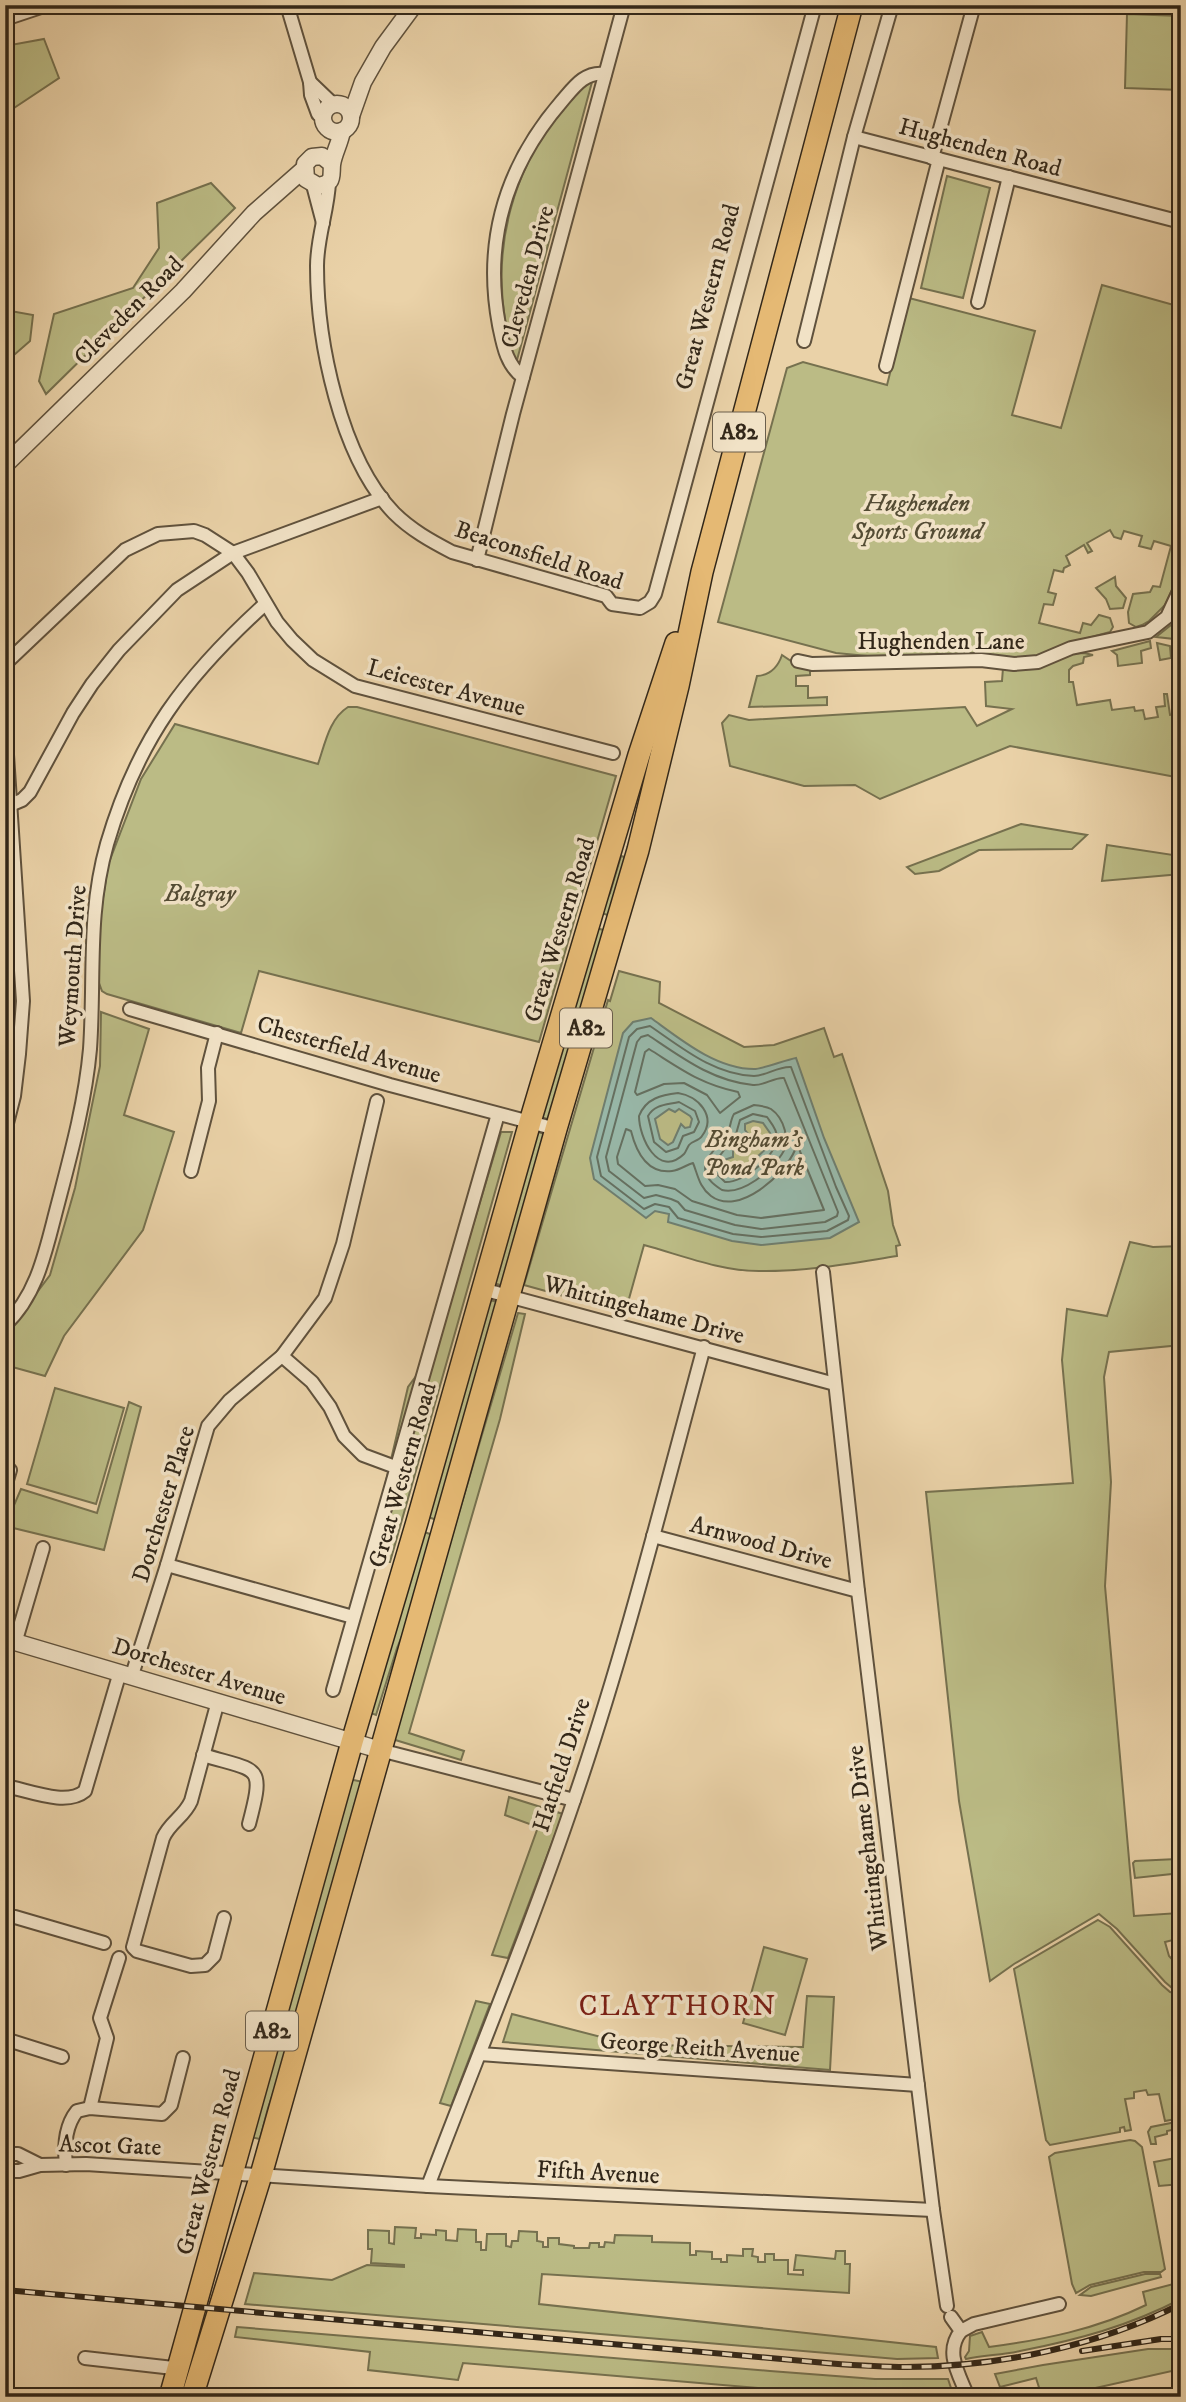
<svg xmlns="http://www.w3.org/2000/svg" width="1186" height="2402" font-family="'IM FELL DW Pica',serif">
  <rect width="100%" height="100%" fill="#ead2a8"/>
  <filter id="stains"><feTurbulence type="fractalNoise" baseFrequency=".00286" numOctaves="4"/><feColorMatrix values="0 0 0 0 .2 0 0 0 0 .09 0 0 0 0 .02 0 0 0 .5 -.17"/></filter>
  <radialGradient id="worn" r=".72"><stop offset=".6" stop-color="#630" stop-opacity="0"/><stop offset="1" stop-color="#630" stop-opacity=".3"/></radialGradient>
  <g fill="#bbbb85" stroke="#76714f" stroke-width="2">
    <polygon points="1127,14 1181,16 1181,90 1125,88"/>
    <polygon points="44,39 59,78 5,114 5,46"/>
    <path d="M590 82H592L517 360C508 351 507 332 505 320 493 245 513 171 560 112 569 102 578 89 590 82Z"/>
    <polygon points="947,176 990,188 963,298 921,288"/>
    <polygon points="211,183 235,208 46,394 39,381 54,314 133,288 159,248 157,203"/>
    <polygon points="1102,285 1181,307 1181,542 1173,588 1165,605 1149,621 1142,625 1136,627 1129,623 1128,612 1133,594 1150,592 1153,586 1160,587 1171,546 1154,541 1151,549 1139,546 1142,536 1124,531 1121,539 1114,537 1110,530 1087,543 1092,551 1088,553 1084,545 1066,556 1070,565 1064,568 1063,572 1054,570 1048,592 1056,594 1053,605 1044,604 1039,623 1080,633 1083,623 1091,625 1099,615 1110,618 1113,627 1110,632 1066,644 1036,657 1026,659 1002,658 981,653 878,657 836,653 718,622 787,368 803,362 887,385 909,298 1035,331 1012,415 1061,428"/>
    <polygon points="5,310 33,315 30,341 14,355 5,348"/>
    <polygon points="1115,577 1116,586 1126,598 1123,608 1110,609 1106,599 1096,588"/>
    <polygon points="1171,625 1181,635 1181,650 1176,650 1174,639 1156,637"/>
    <polygon points="1150,641 1151,648 1141,651 1142,663 1118,666 1117,655 1112,651"/>
    <polygon points="1157,643 1170,646 1171,658 1160,660"/>
    <polygon points="1084,653 1093,655 1084,657 1083,663 1073,666 1069,670 1069,682 1073,682 1077,705 1110,700 1112,710 1134,707 1135,711 1143,710 1145,719 1158,717 1156,707 1165,706 1164,694 1167,694 1170,715 1178,714 1181,722 1181,778 1010,746 880,799 855,785 804,786 730,766 722,723 729,715 749,720 965,707 977,726 1012,709 986,706 985,682 1002,681 1003,668 1036,668 1069,654"/>
    <path d="M782 655 794 663 810 669V675L796 676V686H808V698L827 697V705L749 707 757 676C771 675 778 667 782 655Z"/>
    <path d="M348 707H357L616 776 539 1042 259 971 241 1033 107 994 102 991 99 983 98 931 108 865 141 779 175 724 318 764C325 744 329 719 348 707Z"/>
    <polygon points="1021,824 1087,835 1072,849 979,850 939,871 915,874 907,867"/>
    <polygon points="1107,845 1180,856 1181,874 1102,881"/>
    <polygon points="621,856 628,858 611,916 601,913 600,910 610,893"/>
    <polygon points="597,928 606,931 551,1120 540,1117"/>
    <path d="M619 971 660 982 659 1003 744 1047 774 1045 824 1028 834 1057 842 1054 888 1191 893 1225 900 1245 896 1246 897 1256C852 1263 805 1272 759 1271 720 1271 681 1255 644 1245L625 1313 524 1285 608 1000 610 1001Z"/>
    <polygon points="101,1012 149,1029 124,1115 174,1132 143,1230 64,1336 45,1376 5,1365 5,1335 50,1275 75,1188 100,1066"/>
    <polygon points="536,1131 547,1135 503,1286 494,1283"/>
    <polygon points="501,1132 512,1132 390,1562 380,1562 375,1528 408,1387 436,1349"/>
    <polygon points="1130,1242 1153,1247 1181,1246 1181,1345 1109,1352 1104,1377 1111,1482 1105,1586 1134,1916 1179,1913 1181,1938 1165,1942 1169,1956 1181,1969 1181,1989 1172,1988 1165,1982 1117,1929 1099,1914 1014,1964 990,1981 959,1801 926,1492 1073,1483 1062,1360 1067,1309 1107,1316"/>
    <polygon points="489,1300 498,1302 437,1520 428,1517"/>
    <polygon points="518,1313 525,1314 500,1419 409,1733 464,1751 461,1760 392,1739"/>
    <polygon points="55,1388 124,1408 96,1504 27,1484"/>
    <polygon points="129,1402 141,1407 104,1550 5,1526 21,1489 97,1513"/>
    <polygon points="424,1532 433,1535 416,1602 397,1648 376,1715 368,1712"/>
    <polygon points="1181,1597 1181,1666 1178,1666 1172,1598"/>
    <polygon points="349,1779 363,1782 297,2025 268,2108 260,2139 250,2137"/>
    <polygon points="509,1797 563,1814 508,1958 492,1955 538,1827 505,1815"/>
    <polygon points="1177,1859 1181,1862 1181,1873 1135,1878 1133,1863 1135,1861"/>
    <polygon points="1098,1920 1110,1927 1162,1985 1170,1992 1181,1994 1181,2118 1165,2121 1159,2094 1148,2095 1146,2090 1134,2092 1134,2098 1125,2099 1131,2130 1125,2131 1124,2127 1120,2128 1120,2132 1050,2145 1046,2140 1014,1969"/>
    <polygon points="764,1947 807,1959 785,2035 743,2023"/>
    <polygon points="807,1996 834,1997 830,2070 503,2042 512,2014 632,2045 803,2047"/>
    <polygon points="476,2001 490,2004 451,2106 440,2103"/>
    <polygon points="1181,2121 1181,2128 1167,2131 1167,2134 1155,2137 1156,2144 1151,2144 1148,2132 1151,2127"/>
    <polygon points="1130,2140 1135,2141 1142,2147 1165,2269 1161,2272 1144,2272 1090,2285 1076,2293 1072,2284 1049,2157 1055,2153"/>
    <polygon points="1181,2157 1181,2184 1159,2186 1154,2162"/>
    <polygon points="395,2227 416,2228 415,2238 421,2238 421,2234 436,2235 436,2230 446,2231 446,2240 457,2241 458,2229 476,2230 476,2242 481,2242 481,2250 486,2250 487,2234 506,2234 506,2246 511,2247 512,2241 518,2241 519,2231 537,2232 537,2241 543,2242 543,2247 548,2247 548,2238 559,2238 559,2244 574,2246 574,2248 589,2248 590,2243 599,2243 599,2247 604,2247 605,2242 614,2243 615,2235 652,2236 652,2242 690,2243 690,2255 696,2255 696,2251 712,2252 712,2259 721,2259 721,2262 727,2262 727,2255 743,2256 743,2249 753,2249 752,2256 758,2257 758,2262 765,2262 765,2254 774,2254 774,2260 788,2260 788,2274 803,2275 803,2270 794,2270 796,2255 835,2259 836,2251 845,2251 845,2264 850,2264 849,2293 542,2274 539,2304 936,2347 938,2358 897,2359 245,2304 254,2273 332,2280 367,2265 404,2267 404,2265 371,2263 372,2249 368,2249 368,2230 389,2231 389,2243 394,2244"/>
    <polygon points="1145,2274 1160,2274 1161,2277 1091,2296 1080,2295 1091,2287"/>
    <path d="M1181 2282V2299C1129 2326 1077 2340 1020 2351 1002 2355 983 2355 966 2359L965 2357 969 2351 970 2336 982 2332 989 2347C1043 2340 1097 2329 1146 2305L1143 2292Z"/>
    <polygon points="237,2327 770,2371 875,2379 948,2379 953,2394 866,2397 463,2363 458,2380 368,2370 370,2352 235,2337"/>
    <polygon points="1148,2349 1181,2349 1181,2369 1055,2397 1042,2397 1036,2378 1000,2387 995,2374 1043,2365"/>
  </g>
  <path fill="#98b8a9" stroke="#6f7e6f" stroke-width="2" fill-rule="evenodd" d="M651 1018C680 1039 716 1069 754 1069 763 1069 785 1060 796 1058L824 1138 859 1222 830 1238 761 1245 732 1241 668 1222 669 1214 655 1211 646 1218 594 1179 590 1158 623 1033 633 1022ZM669 1109 675 1112 679 1109 690 1116 692 1119 690 1127 685 1128 681 1124 673 1142 668 1145 660 1139 655 1119ZM753 1121 763 1123 770 1133 769 1146 743 1170 728 1176 722 1169 724 1160 733 1157V1149L741 1150 743 1146 741 1144 742 1137 749 1135 745 1130V1124Z"/>
  <g fill="none" stroke-linecap="round" stroke-linejoin="round">
    <g stroke="#657061" stroke-width="2">
      <path d="M650 1026C681 1047 714 1075 754 1076 766 1076 778 1066 791 1067L836 1187 849 1216 848 1220 827 1231 761 1237 733 1234 678 1218 669 1207 655 1204 644 1209 601 1176 597 1157 629 1037 637 1029Z"/>
      <path d="M648 1035C681 1057 712 1081 753 1085 764 1086 774 1077 784 1078L838 1212 837 1216 825 1222 761 1229 735 1225 685 1210 678 1202 671 1199 656 1195 644 1198 609 1171 606 1157 637 1042 641 1037Z"/>
      <path d="M649 1049C681 1069 700 1084 738 1092L740 1097 720 1113 707 1095 684 1083 664 1084 637 1095 635 1092 645 1052Z"/>
      <path d="M678 1093C698 1096 717 1116 702 1136 699 1141 692 1141 689 1145 687 1148 686 1152 684 1154 658 1179 639 1137 639 1116 646 1098 662 1095 678 1093Z"/>
      <path d="M679 1102 695 1111 699 1122 694 1132 683 1136 678 1148 666 1152 654 1142 648 1116C655 1104 667 1105 679 1102Z"/>
      <path d="M754 1105C760 1106 766 1106 771 1109 784 1118 791 1141 782 1154 771 1171 743 1195 722 1190 689 1170 712 1154 726 1135 731 1129 730 1120 734 1114Z"/>
      <path d="M753 1114 767 1117C771 1123 777 1129 777 1137 777 1156 743 1183 725 1182L716 1173 715 1162 728 1145 734 1141 740 1120Z"/>
      <path d="M626 1129 631 1131C636 1151 647 1174 672 1171 680 1170 686 1165 693 1163 698 1175 699 1187 711 1196 739 1217 785 1174 795 1150L799 1149 824 1210 761 1218 737 1215 692 1201 675 1189 658 1185 645 1186 618 1164 617 1157Z"/>
    </g>
    <defs>
      <g id="minor">
        <polyline points="287,5 310,82 311,95 318,114 323,115"/>
        <polyline points="5,19 47,5"/>
        <polyline points="310,82 333,104"/>
        <polyline points="854,137 1181,222"/>
        <polyline points="932,158 974,5"/>
        <path d="M329 182C328 210 317 237 317 266 317 341 340 457 394 513 411 530 431 541 452 552L606 596 612 604 640 608 650 602 655 594 815 5"/>
        <polyline points="313,185 323,223"/>
        <polyline points="978,302 1009,177"/>
        <polyline points="804,341 854,137 892,5"/>
        <polyline points="886,366 939,159"/>
        <path d="M523 377C506 365 503 344 499 325 483 240 506 166 562 101 574 87 585 71 605 74"/>
        <polyline points="477,560 513,414 624,5"/>
        <polyline points="798,661 812,664 981,660 1014,664 1038,662 1071,648 1148,632 1167,617 1181,587"/>
        <polyline points="5,664 125,550 158,534 194,531 205,535 233,553 248,573 277,622 292,640 313,660 355,686 613,753"/>
        <polyline points="5,724 23,1001 19,1054 14,1096 5,1131"/>
        <polyline points="10,805 22,800 30,792 73,713 92,684 119,650 177,590 233,553 382,498"/>
        <polyline points="130,1009 390,1085 556,1129"/>
        <polyline points="191,1171 209,1101 208,1068 217,1033"/>
        <polyline points="823,1272 858,1591 933,2210 947,2306"/>
        <polyline points="482,1289 835,1384"/>
        <path d="M5 1325C36 1296 45 1254 55 1215 69 1161 85 1105 90 1049 95 977 87 915 107 844 138 738 185 677 265 604"/>
        <polyline points="282,1356 312,1382 330,1407 344,1436 363,1455 398,1468"/>
        <polyline points="5,1487 10,1470"/>
        <polyline points="653,1536 858,1591"/>
        <polyline points="167,1565 353,1617"/>
        <polyline points="16,1640 43,1548"/>
        <polyline points="132,1675 167,1565 208,1426 230,1400 282,1356 325,1298 343,1244 377,1101"/>
        <polyline points="333,1690 498,1114"/>
        <path d="M218 1701 191 1801C184 1817 170 1822 163 1838L133 1947 137 1951 191 1966 205 1965 214 1956 224 1918"/>
        <polyline points="380,1750 574,1800"/>
        <path d="M203 1755C259 1772 265 1763 249 1824"/>
        <path d="M5 1786C28 1790 66 1807 85 1791L120 1672"/>
        <polyline points="5,1916 15,1917 104,1943"/>
        <polyline points="5,2039 62,2057"/>
        <polyline points="480,2054 918,2085"/>
        <polyline points="90,2108 107,2038 100,2018 119,1958"/>
        <polyline points="5,2154 18,2154 40,2165"/>
        <path d="M66 2165C64 2147 65 2126 77 2111L90 2108 162 2114 171 2105 183 2058"/>
        <polyline points="5,2171 19,2171 40,2165 86,2164 428,2186 933,2210"/>
        <path d="M428 2186C477 2057 530 1930 574 1800 625 1651 663 1498 704 1347"/>
        <path d="M951 2317 961 2331C944 2352 959 2374 968 2397"/>
        <polyline points="961,2331 974,2324 1059,2304"/>
        <polyline points="85,2358 182,2369"/>
      </g>
      <g id="tertiary">
        <circle cx="337" cy="118" r="14"/>
        <polyline points="351,116 363,82 383,47 414,5"/>
        <path d="M332 164 322 156 312 157 305 164 306 179 318 186C334 183 331 178 332 165 333 155 340 143 342 131"/>
        <polyline points="5,465 183,291 254,213 304,169"/>
        <polyline points="5,1639 380,1750"/>
      </g>
      <g id="primary">
        <polyline points="170,2397 352,1742 417,1522 530,1122 639,755 676,643"/>
        <polyline points="192,2397 261,2175 556,1129 638,850 678,686 702,572 852,5"/>
      </g>
    </defs>
    <use href="#minor" stroke="#60523d" stroke-width="16"/>
    <use href="#tertiary" stroke="#60523d" stroke-width="19"/>
    <use href="#primary" stroke="#322719" stroke-width="24"/>
    <use href="#minor" stroke="#f1e2c6" stroke-width="12"/>
    <use href="#tertiary" stroke="#f1e2c6" stroke-width="16"/>
    <use href="#primary" stroke="#e5b974" stroke-width="21"/>
    <defs>
      <g id="rail">
        <path d="M5 2290 826 2363C853 2365 879 2367 906 2367 999 2367 1098 2346 1181 2304"/>
        <polyline points="1082,2351 1161,2339 1181,2339"/>
      </g>
    </defs>
    <use href="#rail" stroke="#322719" stroke-width="6"/>
    <use href="#rail" stroke="#f1e2c6" stroke-width="3.5" stroke-dasharray="10" stroke-linecap="butt"/>
  </g>
  <g text-anchor="middle" dominant-baseline="central" stroke-width="7" stroke-linejoin="round" paint-order="stroke">
    <g fill="#f1e2c6" stroke="#6b5f4d" stroke-width="2">
      <rect x="713" y="412.5" width="52" height="39" rx="5"/>
      <rect x="560" y="1008.5" width="52" height="39" rx="5"/>
      <rect x="246" y="2011.5" width="52" height="39" rx="5"/>
    </g>
    <g font-size="23" font-weight="bold" fill="#322719">
      <text x="739" y="432">A82</text>
      <text x="586" y="1028">A82</text>
      <text x="272" y="2031">A82</text>
    </g>
    <g font-size="24" fill="#322719" stroke="#f1e2c6">
      <text transform="translate(980 148) rotate(15)">Hughenden Road</text>
      <text transform="translate(528 277) rotate(-75)">Cleveden Drive</text>
      <text transform="translate(708 297) rotate(-75)">Great Western Road</text>
      <text transform="translate(129 311) rotate(-45)">Cleveden Road</text>
      <text transform="translate(539 556) rotate(18)">Beaconsfield Road</text>
      <text x="941" y="642">Hughenden Lane</text>
      <text transform="translate(446 688) rotate(15)">Leicester Avenue</text>
      <text transform="translate(560 930) rotate(-73)">Great Western Road</text>
      <text transform="translate(73 966) rotate(-86)">Weymouth Drive</text>
      <text transform="translate(349 1050) rotate(16)">Chesterfield Avenue</text>
      <text transform="translate(644 1310) rotate(15)">Whittingehame Drive</text>
      <text transform="translate(403 1475) rotate(-74)">Great Western Road</text>
      <text transform="translate(164 1504) rotate(-73)">Dorchester Place</text>
      <text transform="translate(761 1543) rotate(15)">Arnwood Drive</text>
      <text transform="translate(199 1672) rotate(17)">Dorchester Avenue</text>
      <text transform="translate(562 1765) rotate(-72)">Hatfield Drive</text>
      <text transform="translate(868 1848) rotate(-97)">Whittingehame Drive</text>
      <text transform="translate(700 2048) rotate(4)">George Reith Avenue</text>
      <text transform="translate(110 2146) rotate(2)">Ascot Gate</text>
      <text transform="translate(209 2162) rotate(-75)">Great Western Road</text>
      <text transform="translate(598 2173) rotate(3)">Fifth Avenue</text>
    </g>
    <g font-size="24" font-style="italic" fill="#544c34" stroke="#f1e2c6">
      <text x="917" y="504">Hughenden<tspan x="917" dy="28">Sports Ground</tspan></text>
      <text x="200" y="894">Balgray</text>
      <text x="754" y="1140">Bingham's<tspan x="754" dy="28">Pond Park</tspan></text>
    </g>
    <g font-size="28" letter-spacing="2" fill="#7a1f14" stroke="#f1e2c6">
      <text x="678" y="2006">CLAYTHORN</text>
    </g>
  </g>
  <rect width="1186" height="2402" fill="none" stroke="#ead2a8" stroke-width="28"/>
  <rect x="7" y="7" width="1172" height="2388" fill="none" stroke="#322719" stroke-width="3.5"/>
  <rect x="14" y="14" width="1158" height="2374" fill="none" stroke="#322719" stroke-width="2"/>
  <rect width="100%" height="100%" filter="url(#stains)"/>
  <rect width="100%" height="100%" fill="url(#worn)"/>
</svg>
